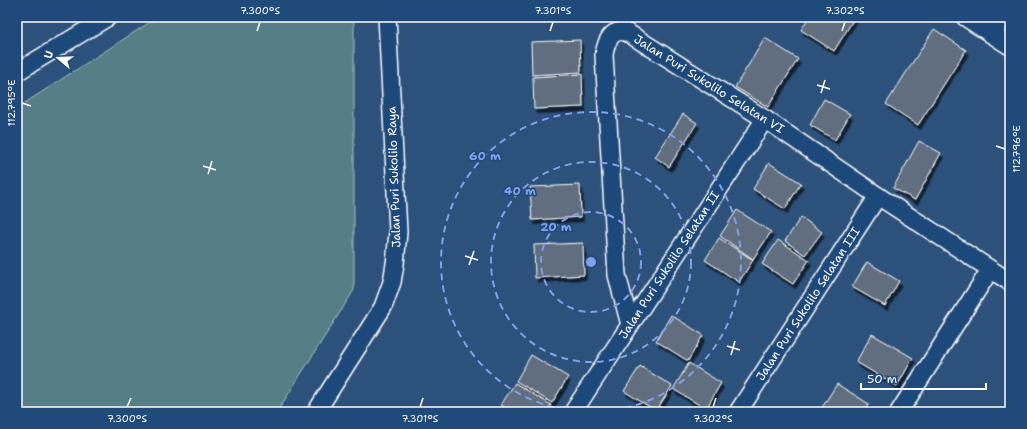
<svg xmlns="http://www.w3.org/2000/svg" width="1027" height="429" font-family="'Shantell Sans',sans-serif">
  <defs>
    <filter id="shadow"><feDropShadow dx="2.5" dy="4.5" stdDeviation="0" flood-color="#0009"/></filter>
  </defs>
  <rect width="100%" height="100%" fill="#2c517b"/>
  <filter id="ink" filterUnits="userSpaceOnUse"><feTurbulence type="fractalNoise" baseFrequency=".025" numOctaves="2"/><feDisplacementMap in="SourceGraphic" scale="8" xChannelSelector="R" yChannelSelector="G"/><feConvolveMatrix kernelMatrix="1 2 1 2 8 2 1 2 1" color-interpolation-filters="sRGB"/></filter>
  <g filter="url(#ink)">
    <polygon fill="#547e86" stroke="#aabec2" points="158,17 354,17 354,290 277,412 17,412 17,108"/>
    <g fill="#606e80" stroke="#fff" filter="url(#shadow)">
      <polygon points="809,17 855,17 834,51 801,30"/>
      <polygon points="934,29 966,50 918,125 886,104"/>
      <polygon points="765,38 798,59 768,107 735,87"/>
      <polygon points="580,40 581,72 532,75 531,42"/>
      <polygon points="582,74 583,107 534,109 533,77"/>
      <polygon points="824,99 850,114 835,140 810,125"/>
      <polygon points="683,114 697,123 669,167 655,157"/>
      <polygon points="919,141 941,153 915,200 893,188"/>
      <polygon points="769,163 801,183 785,209 753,189"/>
      <polygon points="580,185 581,217 532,220 530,187"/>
      <polygon points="737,210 771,232 753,259 720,236"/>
      <polygon points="801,217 822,232 805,255 785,241"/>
      <polygon points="719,238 753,260 739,282 705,260"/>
      <polygon points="778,240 809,260 793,284 762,264"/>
      <polygon points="583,243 584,275 535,278 534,245"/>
      <polygon points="867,262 899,281 885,306 852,287"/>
      <polygon points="671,315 703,335 688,361 656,341"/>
      <polygon points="872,334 913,358 897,386 856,362"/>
      <polygon points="531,355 568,377 552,403 516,381"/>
      <polygon points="689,363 721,383 706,409 673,389"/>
      <polygon points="640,366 672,386 656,411 624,391"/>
      <polygon points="515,383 551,405 547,412 512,412 501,405"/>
      <polygon points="837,384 869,404 864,412 825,412 821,409"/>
    </g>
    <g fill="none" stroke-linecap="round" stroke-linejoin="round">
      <defs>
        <g id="street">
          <polyline points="965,17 1010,46"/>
          <polyline points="991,34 1005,17"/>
          <polyline points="17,72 108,17"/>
          <path d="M630 325 617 275 604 55C606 42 612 26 628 33L765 119 878 196 1010 282"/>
          <polyline points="316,412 383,307 392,282 395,264 398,232 387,17"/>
          <polyline points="573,412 765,119"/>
          <polyline points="738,412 878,196"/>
          <polyline points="899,412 990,270"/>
        </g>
      </defs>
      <use href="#street" stroke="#fff" stroke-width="20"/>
      <use href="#street" stroke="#1f4a7a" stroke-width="17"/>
    </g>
  </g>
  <path fill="none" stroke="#fff" stroke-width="1.5" d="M257 31 260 22M550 31 553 22M842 31 845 22M817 85 830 89M821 93 825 80M22 103 31 106M996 146 1005 149M203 166 216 170M208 174 212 161M465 256 478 260M469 265 474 251M727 346 740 350M731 355 735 341M127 407 131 398M420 407 423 398M713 407 716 398"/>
  <g fill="none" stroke="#839eea" stroke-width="2" stroke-dasharray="7 5">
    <circle cx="591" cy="262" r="50"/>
    <circle cx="591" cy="262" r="100"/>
    <path d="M590 412A150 150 0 1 1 592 412"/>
  </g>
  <g text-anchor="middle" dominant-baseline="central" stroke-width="3" stroke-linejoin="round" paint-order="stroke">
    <g font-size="12" fill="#fff" stroke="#1f4a7a">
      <text transform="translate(709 84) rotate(32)">Jalan Puri Sukolilo Selatan VI</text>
      <text transform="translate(394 177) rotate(-92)">Jalan Puri Sukolilo Raya</text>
      <text transform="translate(669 265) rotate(-57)">Jalan Puri Sukolilo Selatan II</text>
      <text transform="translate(808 304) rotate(-57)">Jalan Puri Sukolilo Selatan III</text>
    </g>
  </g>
  <circle cx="591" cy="262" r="6" fill="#839eea" stroke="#1f4a7a" stroke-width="2"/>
  <g font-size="12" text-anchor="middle" font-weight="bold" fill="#839eea" stroke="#1f4a7a" stroke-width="3" stroke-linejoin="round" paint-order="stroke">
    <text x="485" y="160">60 m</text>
    <text x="520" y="195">40 m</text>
    <text x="556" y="231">20 m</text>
  </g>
  <rect width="1027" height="429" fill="none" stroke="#1f4a7a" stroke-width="44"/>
  <g transform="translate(58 58) rotate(289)" stroke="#1f4a7a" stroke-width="3" paint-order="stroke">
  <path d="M0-3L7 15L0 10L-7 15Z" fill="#ffffff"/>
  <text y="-6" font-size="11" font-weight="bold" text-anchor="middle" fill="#ffffff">U</text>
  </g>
  <path d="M861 383v6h125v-6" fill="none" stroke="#ffffff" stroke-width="2"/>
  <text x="867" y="383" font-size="12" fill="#ffffff" stroke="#1f4a7a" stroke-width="3" paint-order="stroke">50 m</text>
  <rect x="22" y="22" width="983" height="385" fill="none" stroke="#fff" stroke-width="1.5"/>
  <g font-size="10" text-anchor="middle" fill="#fff">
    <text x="260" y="14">7.300°S</text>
    <text x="553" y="14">7.301°S</text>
    <text x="845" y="14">7.302°S</text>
    <text transform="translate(11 103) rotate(-90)" y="4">112.795°E</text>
    <text transform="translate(1016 149) rotate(-90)" y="4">112.796°E</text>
    <text x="127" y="422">7.300°S</text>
    <text x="420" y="422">7.301°S</text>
    <text x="713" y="422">7.302°S</text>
  </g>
</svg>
